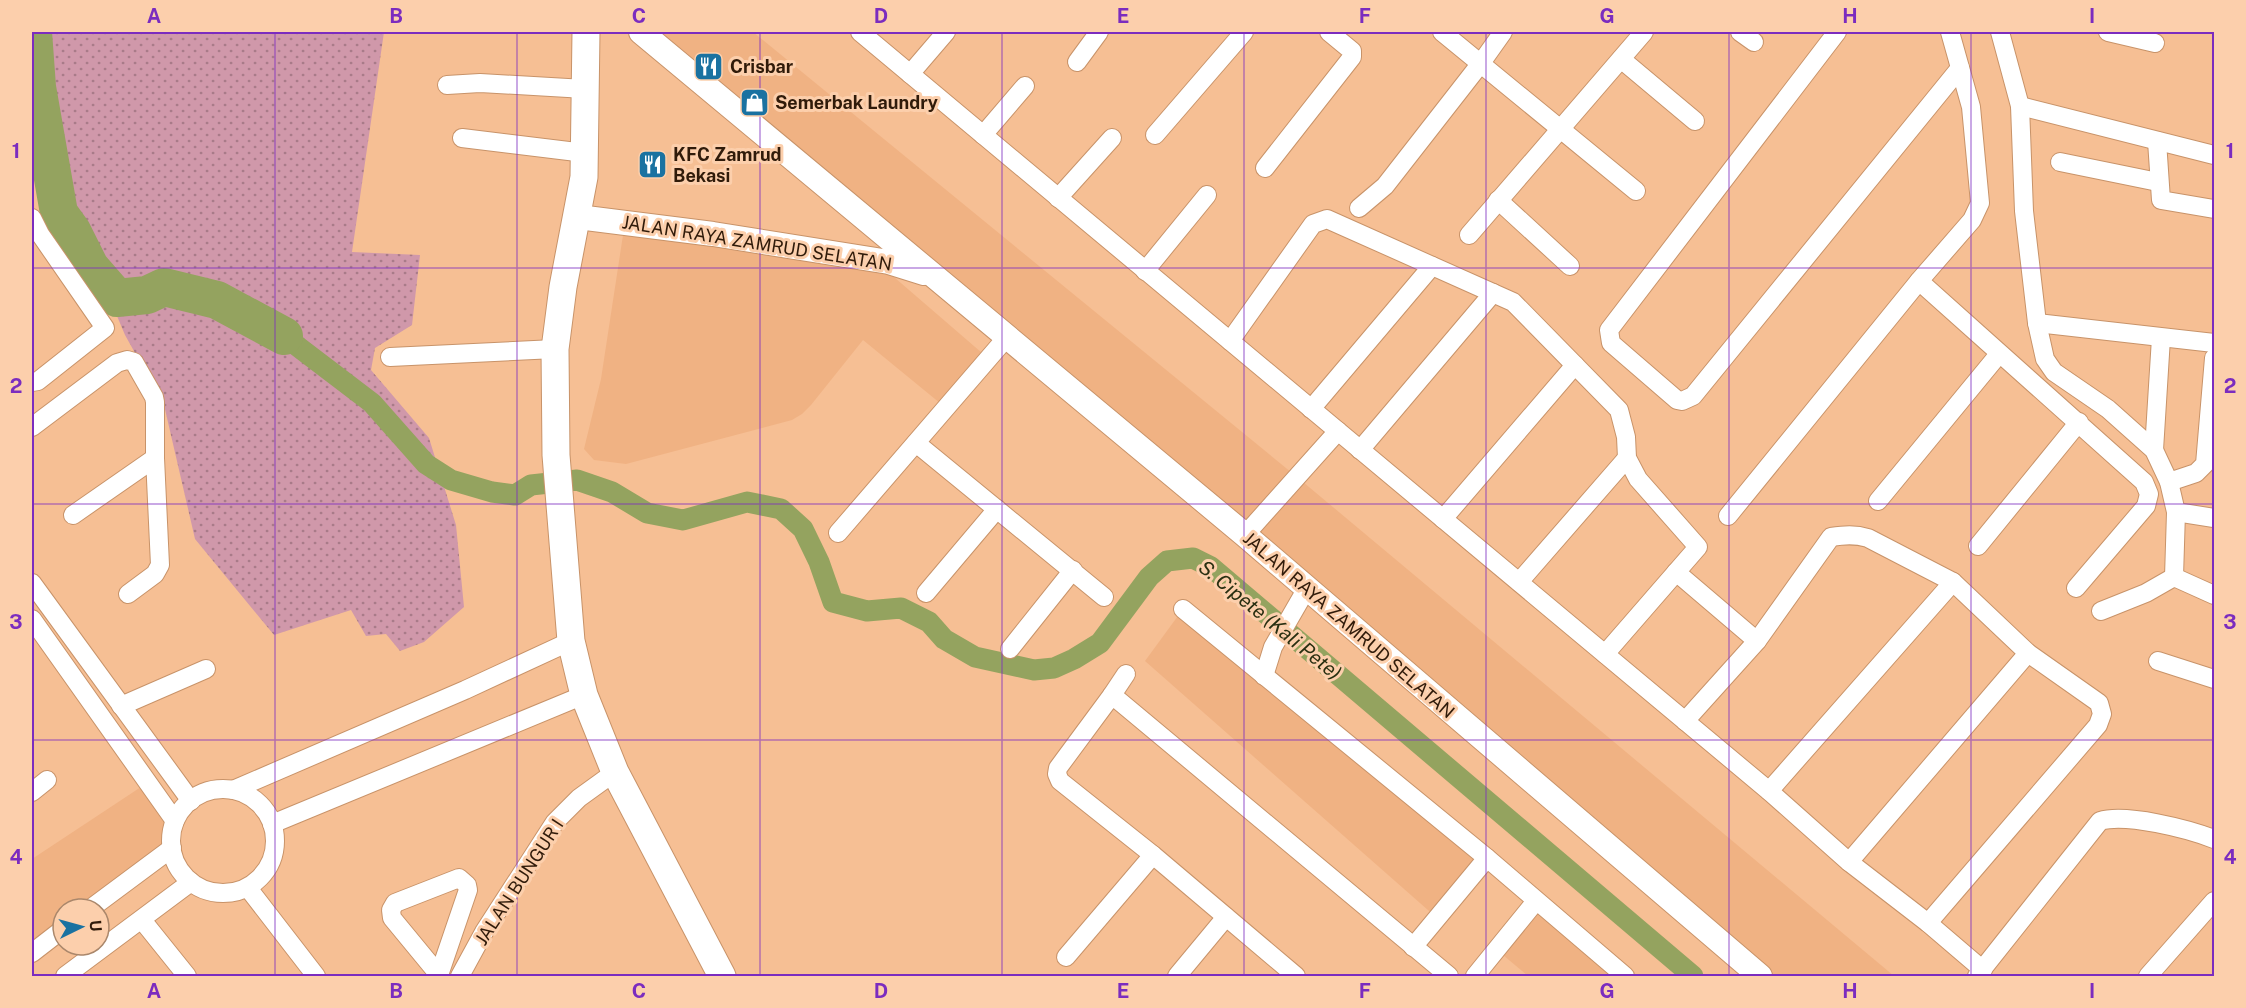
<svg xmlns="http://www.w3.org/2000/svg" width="2246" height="1008" font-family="'Public Sans',sans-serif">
  <defs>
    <pattern id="grass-dots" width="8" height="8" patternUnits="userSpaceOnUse" patternTransform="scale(1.5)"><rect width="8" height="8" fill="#d098aa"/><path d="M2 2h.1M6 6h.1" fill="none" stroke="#a97b89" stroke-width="1.8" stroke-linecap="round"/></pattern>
  </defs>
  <rect width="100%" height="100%" fill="#f6bf94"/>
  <g fill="#f0b283">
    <polygon points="641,32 753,32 1297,477 1894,976 1760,976"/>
    <polygon points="625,222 887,271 989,359 946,408 863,340 811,405 802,414 792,420 626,464 594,460 584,449 601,379"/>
    <polygon points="1183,609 1487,858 1437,918 1145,661"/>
    <polygon points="144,785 168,819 164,847 81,909 63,909 63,923 32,947 32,859"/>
    <polygon points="1536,901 1627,976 1528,976 1497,950"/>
  </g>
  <polygon fill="url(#grass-dots)" points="42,32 384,32 352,252 420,255 412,325 375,348 371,370 429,438 456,525 464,607 424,642 400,651 386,634 366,636 351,610 274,635 195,539 164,405 125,335 72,209 52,123"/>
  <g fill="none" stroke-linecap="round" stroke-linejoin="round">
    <polyline stroke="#94a35f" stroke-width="21" points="284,336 372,403 426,464 451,480 492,492 515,495 531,485 577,480 612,492 647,513 683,520 747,502 781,509 803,529 819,562 833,602 867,611 901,608 929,622 944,639 975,657 1034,670 1054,668 1074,659 1100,643 1149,577 1167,561 1193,558 1211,567 1693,976"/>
    <polyline stroke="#94a35f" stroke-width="38" points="33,32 37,87 59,213 72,231 90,267 117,298 147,295 164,287 217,300 284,336"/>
    <defs>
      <g id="minor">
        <polyline points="860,32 1769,791 1849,862 1928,923 1983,970"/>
        <polyline points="1442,32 1636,191"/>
        <polyline points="1740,32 1754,42"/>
        <polyline points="1837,32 1609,330 1611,343 1677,400 1682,401 1693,396 1960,68"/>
        <polyline points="2000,32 2020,106 2024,211 2037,323 2045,359 2054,372 2108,409 2154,450 2169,482 2176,512 2214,518"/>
        <polyline points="2108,32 2155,43"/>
        <polyline points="1621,59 1695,121"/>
        <polyline points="1077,62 1099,32"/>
        <polyline points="910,74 946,32"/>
        <polyline points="447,85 480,83 585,89"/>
        <polyline points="2020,106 2214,155"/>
        <polyline points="983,135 1025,86"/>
        <polyline points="1155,135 1244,32"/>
        <polyline points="462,138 585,153"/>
        <polyline points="2157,141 2161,200 2214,209"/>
        <polyline points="2060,162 2158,182"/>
        <polyline points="1265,168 1352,57 1352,51 1329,32"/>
        <polyline points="1058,198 1112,138"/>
        <polyline points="1498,200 1570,266"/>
        <polyline points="1359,208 1385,186 1481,63 1503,32"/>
        <polyline points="32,218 40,234 105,328 38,381 32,382"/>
        <polyline points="1469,235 1644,32"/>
        <polyline points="1145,271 1207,195"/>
        <polyline points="1919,281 2144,482 2149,494 2146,506 2076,588"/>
        <polyline points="2037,323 2214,343"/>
        <polyline points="1230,341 1313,224 1327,219 1513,302 1619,410 1626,437 1627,458 1638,479 1698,547 1605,654"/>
        <polyline points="390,357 555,349"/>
        <polyline points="1311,409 1432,266"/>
        <polyline points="32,427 117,363 127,360 134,362 154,397 155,402 155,458 160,565 155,574 128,594"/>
        <polyline points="916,443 1104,597"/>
        <polyline points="1360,450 1493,293"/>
        <polyline points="2154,450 2161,338"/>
        <polyline points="2169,482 2196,473 2205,464 2214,358"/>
        <polyline points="1878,501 1999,354"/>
        <polyline points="73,515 155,458"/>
        <polyline points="1728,516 1919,281 1972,220 1980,203 1971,107 1950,32"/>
        <polyline points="1443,519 1575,365"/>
        <polyline points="838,533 1007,337"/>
        <polyline points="1245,535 1338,431"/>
        <polyline points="1978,546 2079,422"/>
        <polyline points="1676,572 1757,641"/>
        <polyline points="2174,577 2176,512"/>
        <polyline points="1519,582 1627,458"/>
        <polyline points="32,583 191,801"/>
        <polyline points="926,593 997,509"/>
        <polyline points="1183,609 1487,858 1625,976"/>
        <polyline points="2101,611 2146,593 2174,577 2214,595"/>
        <polyline points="32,619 175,821"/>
        <polyline points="1010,649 1073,570"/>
        <polyline points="2158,661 2214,679"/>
        <polyline points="1264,676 1273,647 1307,588"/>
        <polyline points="1112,695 1126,674"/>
        <polyline points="121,706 206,669"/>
        <path d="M1685 721 1757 641 1831 537C1844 535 1855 534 1868 538L1953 582 2028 653 2099 703 2102 714 2098 725 1928 923"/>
        <circle cx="223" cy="841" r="52"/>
        <polyline points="233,790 465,690 571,641"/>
        <polyline points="1769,791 1953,582"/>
        <polyline points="32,792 47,780"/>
        <polyline points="272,824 584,695"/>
        <polyline points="1849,862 2028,653"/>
        <polyline points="248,888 316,976"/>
        <polyline points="90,909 172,848"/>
        <polyline points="142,920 187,976"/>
        <polyline points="1413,947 1487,858"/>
        <polyline points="32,953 63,929"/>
        <polyline points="1066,957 1153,855"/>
        <polyline points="65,976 191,882"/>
        <polyline points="438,976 439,975 468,890 467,885 459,878 395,903 391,910 392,918 439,975"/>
        <polyline points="460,976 484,932 555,822 579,798 615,772"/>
        <polyline points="1177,976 1226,917"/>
        <polyline points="1296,976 1153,855 1060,781 1057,774 1058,768 1112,695 1449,976"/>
        <polyline points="1475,976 1536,901"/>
        <path d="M1977 976 2100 821C2126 813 2188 829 2214 839"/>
        <polyline points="2148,976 2214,901"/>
      </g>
      <g id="tertiary">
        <polyline points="641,32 1245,535 1760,976"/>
        <polyline points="578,217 713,234 889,262 924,273"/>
      </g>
      <polyline id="secondary" points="586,32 584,177 563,287 555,349 556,455 571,641 584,695 615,772 722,976"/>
    </defs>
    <use href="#minor" stroke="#c89369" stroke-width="20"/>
    <use href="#tertiary" stroke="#c89369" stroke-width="26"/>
    <use href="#secondary" stroke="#c89369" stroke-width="29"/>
    <use href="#minor" stroke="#fff" stroke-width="18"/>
    <use href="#tertiary" stroke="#fff" stroke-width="24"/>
    <use href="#secondary" stroke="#fff" stroke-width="27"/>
  </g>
  <path fill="none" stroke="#7b2cbf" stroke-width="1.5" stroke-opacity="0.55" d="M275 32V976M517 32V976M760 32V976M1002 32V976M1244 32V976M1486 32V976M1729 32V976M1971 32V976M32 268H2214M32 504H2214M32 740H2214"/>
  <defs>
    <symbol id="restaurant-square" viewBox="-11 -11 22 22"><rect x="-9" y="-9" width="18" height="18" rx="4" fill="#1a72a1" stroke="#fccfac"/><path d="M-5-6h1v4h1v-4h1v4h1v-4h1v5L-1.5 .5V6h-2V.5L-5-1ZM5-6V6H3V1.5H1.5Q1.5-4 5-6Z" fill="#fff"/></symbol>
    <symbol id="shop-square" viewBox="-11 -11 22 22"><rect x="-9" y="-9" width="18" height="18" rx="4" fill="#1a72a1" stroke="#fccfac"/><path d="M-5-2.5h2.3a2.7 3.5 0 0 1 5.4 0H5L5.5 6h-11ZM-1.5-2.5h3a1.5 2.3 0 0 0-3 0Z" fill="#fff"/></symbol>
  </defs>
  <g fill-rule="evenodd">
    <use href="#restaurant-square" x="692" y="50" width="33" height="33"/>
    <use href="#shop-square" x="738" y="86" width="33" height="33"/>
    <use href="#restaurant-square" x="636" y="148" width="33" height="33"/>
  </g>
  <g text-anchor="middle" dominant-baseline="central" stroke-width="6" stroke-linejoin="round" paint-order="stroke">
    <g font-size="18" font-weight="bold" fill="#301b0a" stroke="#fccfac" text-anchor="start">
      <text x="730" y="66">Crisbar</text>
      <text x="775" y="102">Semerbak Laundry</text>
      <text x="673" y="154">KFC Zamrud<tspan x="673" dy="21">Bekasi</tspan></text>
    </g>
    <g font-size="18" fill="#301b0a" stroke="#fccfac">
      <text transform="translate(757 243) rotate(9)">JALAN RAYA ZAMRUD SELATAN</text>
      <text transform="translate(1349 625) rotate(41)">JALAN RAYA ZAMRUD SELATAN</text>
      <text transform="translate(519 882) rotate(-57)">JALAN BUNGUR I</text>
    </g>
    <g font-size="20" font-style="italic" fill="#292f11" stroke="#fccfac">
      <text transform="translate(1270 620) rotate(39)">S. Cipete (Kali Pete)</text>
    </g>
  </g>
  <rect width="2246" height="1008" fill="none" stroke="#fccfac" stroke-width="66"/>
  <g transform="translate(81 927) rotate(85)"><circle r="28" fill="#fccfac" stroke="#aa876b" stroke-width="1.5"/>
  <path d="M0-4.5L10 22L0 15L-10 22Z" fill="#1a72a1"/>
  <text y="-9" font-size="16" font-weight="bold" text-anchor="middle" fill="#301b0a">U</text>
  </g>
  <rect x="33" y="33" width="2180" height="942" fill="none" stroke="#7b2cbf" stroke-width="2"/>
  <g font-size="20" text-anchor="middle" font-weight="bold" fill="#7b2cbf">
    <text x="154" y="23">A</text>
    <text x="396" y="23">B</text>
    <text x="639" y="23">C</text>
    <text x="881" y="23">D</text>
    <text x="1123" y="23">E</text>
    <text x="1365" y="23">F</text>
    <text x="1607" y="23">G</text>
    <text x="1850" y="23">H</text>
    <text x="2092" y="23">I</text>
    <text x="16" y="158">1</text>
    <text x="2230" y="158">1</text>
    <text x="16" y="393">2</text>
    <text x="2230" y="393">2</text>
    <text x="16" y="629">3</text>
    <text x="2230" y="629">3</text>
    <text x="16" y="864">4</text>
    <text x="2230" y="864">4</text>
    <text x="154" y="998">A</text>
    <text x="396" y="998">B</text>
    <text x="639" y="998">C</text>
    <text x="881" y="998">D</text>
    <text x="1123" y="998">E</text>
    <text x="1365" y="998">F</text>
    <text x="1607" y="998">G</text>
    <text x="1850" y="998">H</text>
    <text x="2092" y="998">I</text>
  </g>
</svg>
